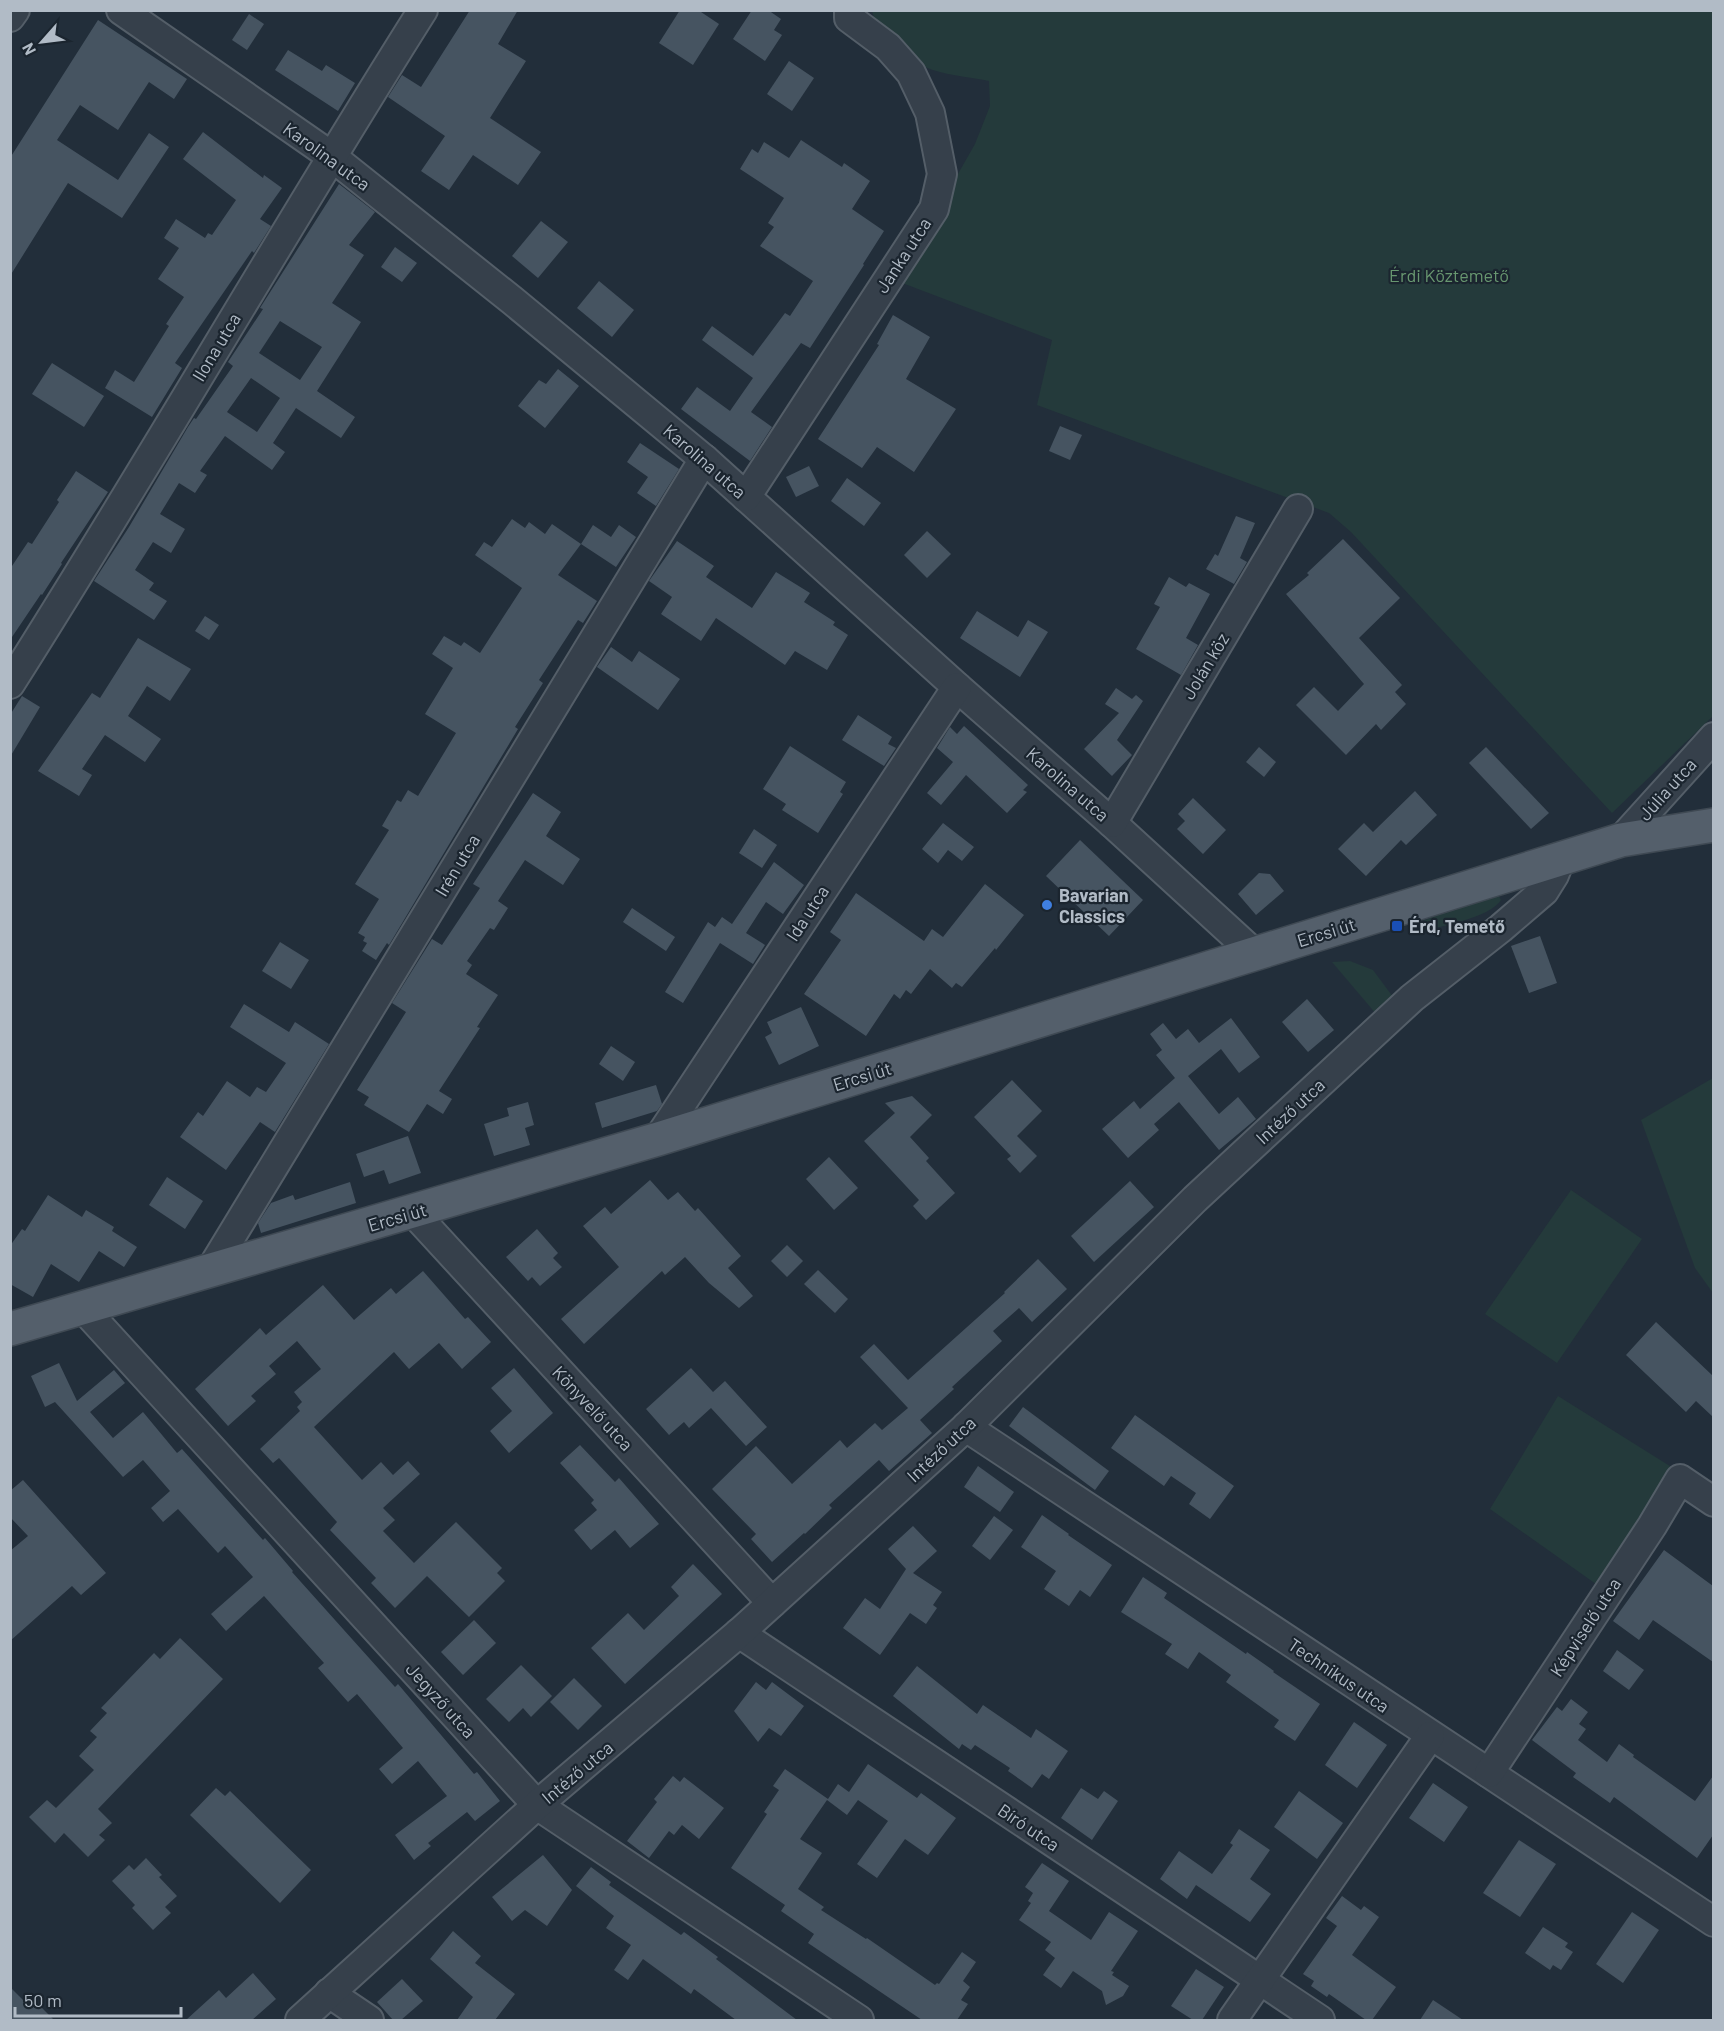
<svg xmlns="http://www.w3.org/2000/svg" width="1724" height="2031" font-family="Barlow,sans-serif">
  <rect width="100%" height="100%" fill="#222e3a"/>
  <g fill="#243a3b">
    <path d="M872 11H1713V716L1612 813 1351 532 1329 513 1037 405 1052 340 897 281 975 144 990 106 989 81C970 77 943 75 925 67 904 59 877 32 872 11Z"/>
    <path d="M1490 893 1498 895 1501 900C1490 918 1437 927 1416 933H1409V930L1418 923Z"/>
    <polygon points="1350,961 1373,970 1393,997 1377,1015 1332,962"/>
    <polygon points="1713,1078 1713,1293 1695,1268 1641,1120"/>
    <polygon points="1571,1190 1642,1239 1557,1363 1485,1314"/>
    <polygon points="1558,1396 1681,1473 1603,1589 1490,1509"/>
  </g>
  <g fill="#465461" fill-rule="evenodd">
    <polygon points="470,10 518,10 498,44 526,61 490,118 541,152 518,185 473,155 449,190 421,171 445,136 388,97 402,75 421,87"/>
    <polygon points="680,10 698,10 719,24 693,65 659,43"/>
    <polygon points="752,10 768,10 781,19 774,30 782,35 765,61 733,39"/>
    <polygon points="249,14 264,24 247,50 232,40"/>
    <polygon points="98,20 187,79 174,99 149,82 118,130 80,105 57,140 118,180 149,133 169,147 122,218 68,183 10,276 10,158"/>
    <polygon points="288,50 322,71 326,65 355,83 338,111 275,70"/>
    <polygon points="789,61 814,78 792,111 767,94"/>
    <polygon points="203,132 263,178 264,175 282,188 260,219 271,226 254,253 252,251 175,363 182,368 152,417 105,388 115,370 134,382 169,326 166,324 184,297 158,279 179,248 164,238 176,219 205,238 208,233 212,235 236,200 183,159"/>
    <polygon points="801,140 842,167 844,163 870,181 852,209 884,231 863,264 864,265 810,348 801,343 751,412 772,427 750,461 681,409 697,387 730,411 753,378 702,340 712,326 753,356 785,313 790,316 813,281 760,246 774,227 768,223 784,198 740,169 752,149 758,153 764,142 789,158"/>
    <path d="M339 184 375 212 349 245 364 255 332 303 361 322 317 391 355 417 341 438 296 408 273 443 285 452 272 470 225 436 200 471 207 475 195 493 179 483 160 514 185 529 171 553 153 542 135 570 154 583 149 590 167 601 154 620 94 581 129 527 188 427 194 418 196 419 233 366 228 362 263 309 260 308ZM280 321 322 347 300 380 259 353ZM251 378 280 398 257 432 227 412Z"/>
    <polygon points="541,221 568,242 538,278 512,256"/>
    <polygon points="395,247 417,263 402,282 381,267"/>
    <polygon points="599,281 634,310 612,337 577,308"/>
    <polygon points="893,315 930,337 906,379 956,409 914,472 877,447 862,468 818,439 879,345 877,344"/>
    <polygon points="52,363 104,396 84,427 32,394"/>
    <polygon points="558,369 579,386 545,428 518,406 539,380 546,384"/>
    <polygon points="1060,426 1082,435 1070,460 1049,451"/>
    <polygon points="640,443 679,469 656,506 637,493 648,477 627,462"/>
    <polygon points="809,466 819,486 796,497 786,477"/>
    <polygon points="76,471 108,492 61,563 62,564 42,595 41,594 10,640 10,569 28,542 32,544 59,502 57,500"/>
    <polygon points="847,478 881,503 864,526 831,501"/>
    <polygon points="1236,516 1255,523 1240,558 1247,562 1234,584 1206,569 1215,554 1218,556"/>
    <polygon points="512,519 525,528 529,522 545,534 552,524 581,544 558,575 597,601 583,623 578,620 539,680 543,683 515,727 518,729 389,945 387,943 376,960 362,951 367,943 363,941 365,937 358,933 379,899 355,884 389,830 382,826 397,800 401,802 408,790 418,796 456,733 425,714 453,668 432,654 444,636 461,646 464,642 480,653 522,588 475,555 484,542 492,547"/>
    <polygon points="593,525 611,537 619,525 636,537 616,567 581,544"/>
    <polygon points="927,531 951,554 927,578 904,555"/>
    <polygon points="1343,539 1400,598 1359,638 1402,685 1395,692 1406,704 1381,730 1376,724 1346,755 1296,705 1314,687 1338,711 1364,684 1286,594 1309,575 1307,573"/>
    <polygon points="677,541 714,566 706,577 752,608 776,572 810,593 804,602 835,622 833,625 848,635 827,670 795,651 785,665 716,618 701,641 661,614 672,597 649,581"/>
    <polygon points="1169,577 1186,587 1189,583 1210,594 1186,638 1198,645 1181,675 1136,649 1160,607 1154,604"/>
    <polygon points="977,611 1018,637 1028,620 1048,632 1020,677 960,638"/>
    <polygon points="205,616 219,625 209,640 195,631"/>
    <polygon points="138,638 191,669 170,701 147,686 128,716 161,739 145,762 105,735 82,769 92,775 79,796 38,771 92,693 100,698"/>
    <polygon points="611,647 632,662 639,651 680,679 658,710 597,667"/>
    <polygon points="1116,688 1132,699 1136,695 1143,701 1117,740 1132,755 1112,776 1084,749 1119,713 1105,704"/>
    <polygon points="22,696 40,707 10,757 10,715"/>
    <polygon points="858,715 892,737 888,744 896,748 884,766 842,740"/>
    <polygon points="964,726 1028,785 1023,790 1027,792 1007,813 966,775 941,805 927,793 953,762 937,748 950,727 957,734"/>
    <polygon points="790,746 846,782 840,792 843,794 818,833 782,810 786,804 763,789"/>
    <polygon points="1259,747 1276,762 1264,777 1246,762"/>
    <polygon points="1486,747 1549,813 1531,829 1469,763"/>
    <polygon points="1415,791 1437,815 1406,845 1401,840 1366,876 1338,849 1364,823 1373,832"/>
    <polygon points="533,793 561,812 546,836 580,859 563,885 525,860 498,901 508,908 494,930 490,928 467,961 472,965 466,974 498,995 477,1027 480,1028 439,1091 452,1099 443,1114 427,1104 409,1132 364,1105 369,1097 357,1090 406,1012 392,1003 432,939 442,945 480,888 473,884"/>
    <polygon points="1193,798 1226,830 1203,854 1177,829 1185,821 1178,814"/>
    <polygon points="943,823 974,847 962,861 948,850 938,863 922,849"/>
    <polygon points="754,829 777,845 762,868 739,853"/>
    <polygon points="1080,840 1143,900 1109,936 1046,876"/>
    <polygon points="774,862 804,885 783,914 766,902 746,933 765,945 753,964 720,943 683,1003 665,992 708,922 715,927 722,917 732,924"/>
    <polygon points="1259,873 1270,874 1284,891 1256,915 1238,894"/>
    <polygon points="985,884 1024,915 996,950 995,948 962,987 956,983 952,988 930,969 911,994 906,990 900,999 894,994 866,1036 804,994 841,940 830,932 856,893 924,941 932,929 943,937"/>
    <polygon points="632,908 675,937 666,951 623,922"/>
    <polygon points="1540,936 1557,983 1529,993 1511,946"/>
    <polygon points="280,942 309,960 291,989 262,971"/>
    <polygon points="1307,999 1334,1030 1308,1052 1282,1022"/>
    <polygon points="244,1004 289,1032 295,1022 329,1044 275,1132 260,1122 226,1170 180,1137 198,1112 203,1116 227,1081 250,1097 257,1087 266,1092 286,1063 230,1027"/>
    <polygon points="801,1007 819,1046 779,1065 765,1037 772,1033 767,1022"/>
    <polygon points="1231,1018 1260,1057 1239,1073 1221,1049 1188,1076 1219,1114 1238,1097 1256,1119 1219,1150 1179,1102 1154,1124 1159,1130 1128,1158 1102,1129 1134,1101 1140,1109 1175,1078 1156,1055 1162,1050 1150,1034 1163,1023 1176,1039 1188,1029 1199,1043"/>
    <polygon points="611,1046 635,1062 623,1081 599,1064"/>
    <polygon points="1012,1080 1042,1111 1017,1136 1037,1156 1020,1173 1007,1159 1011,1156 974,1117"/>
    <polygon points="656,1085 662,1104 657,1111 602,1128 595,1103"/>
    <polygon points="912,1096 932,1115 910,1137 929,1158 926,1161 955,1193 926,1220 913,1206 919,1200 864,1141 895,1113 885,1103"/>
    <polygon points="528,1102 534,1125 525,1128 530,1145 494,1156 484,1124 509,1116 507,1108"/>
    <polygon points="408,1136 421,1173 389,1184 384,1170 364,1177 356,1154"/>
    <polygon points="829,1157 858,1188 834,1210 806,1179"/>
    <polygon points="167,1177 203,1201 185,1229 149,1205"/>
    <polygon points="650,1180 668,1200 678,1192 695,1211 698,1208 741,1256 728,1268 753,1296 739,1308 709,1283 685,1257 665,1275 662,1271 584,1344 561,1319 619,1267 583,1226 605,1207 611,1214"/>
    <polygon points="1130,1181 1154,1207 1094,1262 1071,1236"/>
    <polygon points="350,1182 356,1203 261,1233 258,1223 271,1203 293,1195 295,1200"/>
    <polygon points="48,1195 82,1217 86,1210 114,1227 112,1231 137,1247 124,1267 99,1251 79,1282 51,1264 33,1297 10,1284 10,1246 22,1229 25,1231"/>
    <polygon points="537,1229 558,1253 553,1258 562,1267 540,1286 532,1277 528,1281 506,1257"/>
    <polygon points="787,1245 803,1261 787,1277 771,1261"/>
    <polygon points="1038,1259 1067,1289 1032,1322 1019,1308 993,1331 1002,1341 952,1387 954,1389 920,1420 932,1433 889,1471 879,1460 829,1505 832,1508 805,1534 804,1533 772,1562 751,1539 756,1534 712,1489 756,1446 792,1484 840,1440 847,1448 875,1423 882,1430 908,1408 860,1357 874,1344 908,1380 1005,1293 1004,1292"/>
    <polygon points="818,1270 848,1299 835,1313 804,1284"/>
    <polygon points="423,1271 465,1319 468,1317 491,1342 462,1369 439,1343 409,1369 394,1352 314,1427 362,1480 381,1462 393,1475 408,1461 420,1474 383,1508 395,1520 383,1531 414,1563 456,1522 502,1568 497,1573 505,1581 469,1617 427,1576 395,1608 371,1583 376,1578 330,1530 337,1522 279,1458 273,1463 260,1449 300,1411 297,1407 302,1402 294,1392 321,1369 297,1341 269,1366 276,1374 251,1396 256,1401 228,1426 195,1389 260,1328 266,1335 323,1285 354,1320 391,1288 396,1294"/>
    <polygon points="1656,1322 1713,1376 1713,1417 1696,1401 1686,1412 1626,1355"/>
    <polygon points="59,1363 77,1401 114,1370 125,1383 90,1412 113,1438 143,1412 177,1453 182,1449 263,1540 265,1538 293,1571 292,1572 395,1687 398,1684 474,1774 477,1772 500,1801 475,1821 467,1812 428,1843 431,1846 414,1860 395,1835 447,1796 418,1761 392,1784 379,1769 403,1748 357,1694 348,1702 318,1668 324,1663 264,1596 226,1631 211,1614 253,1577 225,1546 218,1553 178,1509 163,1522 151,1508 170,1491 143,1460 123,1477 55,1402 45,1407 31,1376"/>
    <polygon points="514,1368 553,1413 509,1453 490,1431 512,1411 491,1388"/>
    <polygon points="691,1368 713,1392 725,1381 767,1427 746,1446 711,1408 689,1428 684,1422 669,1435 646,1409"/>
    <polygon points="1023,1407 1109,1471 1095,1490 1009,1426"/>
    <polygon points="1135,1415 1234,1486 1210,1519 1189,1504 1196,1493 1171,1476 1164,1486 1111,1448"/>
    <polygon points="580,1445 615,1482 619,1478 659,1524 630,1548 615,1530 591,1550 574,1530 597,1510 591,1503 594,1500 560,1463"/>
    <polygon points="978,1466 1014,1492 1000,1512 964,1487"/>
    <polygon points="23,1480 106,1573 81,1595 72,1586 10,1641 10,1551 28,1536 10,1517 10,1491"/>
    <polygon points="1042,1515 1069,1534 1068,1535 1112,1565 1090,1597 1080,1590 1069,1606 1044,1589 1056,1571 1021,1547"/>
    <polygon points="994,1516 1013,1530 990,1560 972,1546"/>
    <polygon points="913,1526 937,1551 913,1573 942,1592 933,1605 937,1608 926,1624 910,1613 880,1655 843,1628 865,1598 880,1609 906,1569 888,1549"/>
    <polygon points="1664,1550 1713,1586 1713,1662 1653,1620 1639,1640 1613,1621"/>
    <polygon points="693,1564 722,1594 625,1684 591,1648 628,1613 644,1630 679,1596 671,1587"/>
    <polygon points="1143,1577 1167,1593 1164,1598 1246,1654 1247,1652 1274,1671 1273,1672 1320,1704 1295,1741 1274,1727 1279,1720 1226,1682 1231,1675 1199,1652 1188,1669 1165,1654 1172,1644 1121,1612"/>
    <polygon points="474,1620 496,1643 463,1675 441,1652"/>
    <polygon points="180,1638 223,1679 98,1809 112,1823 99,1835 105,1840 88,1857 64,1833 55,1843 29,1817 47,1800 56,1808 94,1770 79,1756 97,1737 90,1731 107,1713 101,1708 154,1653 160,1659"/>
    <polygon points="1617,1650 1644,1670 1629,1690 1603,1671"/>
    <polygon points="521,1665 552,1696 531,1717 523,1708 509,1722 486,1699"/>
    <polygon points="917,1666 977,1714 983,1705 1031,1738 1036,1729 1068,1751 1049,1779 1042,1774 1032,1788 1008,1771 1010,1768 975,1745 971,1750 962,1744 959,1749 893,1696"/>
    <polygon points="574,1678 602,1706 578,1730 550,1702"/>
    <polygon points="756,1682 766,1690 772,1682 804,1706 781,1736 769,1728 758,1742 734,1711"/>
    <polygon points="1571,1699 1588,1712 1579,1724 1586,1729 1578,1740 1607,1762 1619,1744 1634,1755 1633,1757 1695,1801 1713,1776 1713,1835 1697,1858 1614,1797 1610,1803 1573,1777 1576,1773 1532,1740 1557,1707 1562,1711"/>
    <polygon points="1354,1722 1387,1745 1357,1788 1325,1765"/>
    <polygon points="868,1764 917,1798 921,1793 956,1818 928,1855 905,1839 877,1878 857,1864 888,1821 858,1800 847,1815 827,1800 800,1839 822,1853 798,1889 824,1907 821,1910 866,1939 867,1938 935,1985 937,1983 939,1984 962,1952 976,1962 963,1981 970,1987 961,2000 968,2004 957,2020 922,2020 808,1943 814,1934 781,1911 785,1905 731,1868 767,1814 764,1812 779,1790 773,1786 785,1769 828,1799 838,1784 849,1792"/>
    <polygon points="673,1776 680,1782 684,1777 724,1808 699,1839 682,1825 674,1835 669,1831 649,1858 627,1841 657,1802 654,1799"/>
    <polygon points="1433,1783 1468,1807 1444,1842 1409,1818"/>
    <polygon points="216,1788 225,1796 230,1791 311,1870 280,1903 190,1815"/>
    <polygon points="1081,1788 1098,1799 1104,1791 1118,1801 1092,1840 1061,1818"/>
    <polygon points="1299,1791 1343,1823 1317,1859 1274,1827"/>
    <polygon points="1239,1829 1270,1850 1250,1879 1271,1894 1250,1922 1196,1885 1187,1899 1160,1879 1179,1851 1212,1874 1233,1845 1230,1843"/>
    <polygon points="1519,1840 1556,1864 1520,1917 1483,1893"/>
    <polygon points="543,1855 572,1890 547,1926 525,1910 512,1921 492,1897"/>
    <polygon points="146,1858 162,1875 159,1877 177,1896 165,1907 171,1913 153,1930 132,1908 135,1905 112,1881 129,1865 134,1870"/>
    <polygon points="1042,1863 1069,1881 1049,1911 1091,1940 1109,1912 1138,1931 1111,1971 1114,1972 1112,1975 1129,1986 1123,1996 1106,2005 1102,1991 1073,1971 1061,1988 1043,1975 1055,1958 1045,1950 1051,1942 1019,1920 1031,1903 1028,1901 1033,1893 1025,1887"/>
    <polygon points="591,1867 611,1882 609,1885 681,1935 684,1932 718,1957 716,1959 797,2020 736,2020 694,1989 691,1994 643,1959 628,1980 614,1970 631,1945 606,1928 614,1916 576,1886"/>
    <polygon points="1342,1896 1361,1910 1364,1906 1379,1917 1352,1955 1396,1987 1372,2020 1366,2020 1329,1994 1327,1997 1311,1986 1314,1981 1303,1974 1337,1926 1326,1918"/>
    <polygon points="1632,1912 1659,1930 1623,1983 1596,1964"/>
    <polygon points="1543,1927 1568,1943 1565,1947 1573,1952 1561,1970 1553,1965 1550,1970 1525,1953"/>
    <polygon points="453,1931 481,1956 475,1963 515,1994 495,2020 457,2020 473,1997 430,1959"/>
    <polygon points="1196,1969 1224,1987 1202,2020 1193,2020 1171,2006"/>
    <polygon points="253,1973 276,1999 252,2020 186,2020 219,1990 226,1998"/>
    <polygon points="402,1979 423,2001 401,2020 393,2020 377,2002"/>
    <polygon points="10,1987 28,2005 33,1999 54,2020 10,2020"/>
    <polygon points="1433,2000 1463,2020 1420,2020"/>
  </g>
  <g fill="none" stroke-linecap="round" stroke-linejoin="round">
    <defs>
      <g id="minor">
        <polyline points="121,10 331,156 513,301 704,459 957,687 1112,823 1255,954"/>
        <polyline points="10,17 15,10"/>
        <polyline points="746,497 934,209 942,174 930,113 911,73 888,47 849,18 849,10"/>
        <path d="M10 684C151 462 282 233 423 10"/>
        <polyline points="1112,823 1298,509"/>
        <polyline points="1621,840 1714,737"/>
        <polyline points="658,1139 957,687"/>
        <polyline points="413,1212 772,1603"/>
        <polyline points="210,1271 704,459"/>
        <polyline points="83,1308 537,1805 859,2020"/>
        <polyline points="966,1427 1714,1922"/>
        <polyline points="739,1633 1320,2020"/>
        <polyline points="1489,1773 1652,1526 1680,1479 1714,1502"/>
        <polyline points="329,1993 369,2020"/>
        <polyline points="300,2020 537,1805 739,1633 966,1427 1195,1199 1412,998 1501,928 1544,891 1554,875 1560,860"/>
        <polyline points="1232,2020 1430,1736"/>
      </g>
      <polyline id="major" points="10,1329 658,1139 1621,840 1714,825"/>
    </defs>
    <use href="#minor" stroke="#545e68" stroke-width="32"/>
    <use href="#major" stroke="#3f4953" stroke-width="36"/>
    <use href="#minor" stroke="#36404b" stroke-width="28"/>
    <use href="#major" stroke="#545f6b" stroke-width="33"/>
  </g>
  <circle fill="#3f7fe0" stroke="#1b252f" stroke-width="2" cx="1047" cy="905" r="6"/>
  <rect fill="#1a4fb4" stroke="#1b252f" stroke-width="2" x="1391" y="920" width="12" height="12" rx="3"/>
  <g text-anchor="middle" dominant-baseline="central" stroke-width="4.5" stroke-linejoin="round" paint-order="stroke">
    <g font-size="18" fill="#b1bbc6" stroke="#1b252f">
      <text transform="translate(327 156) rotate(36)">Karolina utca</text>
      <text transform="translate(903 255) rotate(-57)">Janka utca</text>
      <text transform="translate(216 347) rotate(-59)">Ilona utca</text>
      <text transform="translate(705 461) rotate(41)">Karolina utca</text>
      <text transform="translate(1205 666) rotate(-59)">Jolán köz</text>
      <text transform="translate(1068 784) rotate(41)">Karolina utca</text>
      <text transform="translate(1667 789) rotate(-48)">Júlia utca</text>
      <text transform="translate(457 865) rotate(-59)">Irén utca</text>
      <text transform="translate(807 913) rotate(-57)">Ida utca</text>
      <text transform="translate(1326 932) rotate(-17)">Ercsi út</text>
      <text transform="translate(862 1076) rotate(-17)">Ercsi út</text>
      <text transform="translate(1290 1111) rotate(-43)">Intéző utca</text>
      <text transform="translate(397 1217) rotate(-16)">Ercsi út</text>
      <text transform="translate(593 1408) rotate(47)">Könyvelő utca</text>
      <text transform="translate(941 1449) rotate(-43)">Intéző utca</text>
      <text transform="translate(1585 1627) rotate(-57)">Képviselő utca</text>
      <text transform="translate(1339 1675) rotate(34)">Technikus utca</text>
      <text transform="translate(441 1700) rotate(48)">Jegyző utca</text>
      <text transform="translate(577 1772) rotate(-40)">Intéző utca</text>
      <text transform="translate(1029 1827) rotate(34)">Bíró utca</text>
    </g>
    <g font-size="18" fill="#689770" stroke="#1b252f">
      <text x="1449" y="275">Érdi Köztemető</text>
    </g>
    <g font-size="18" font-weight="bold" fill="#b1bbc6" stroke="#1b252f" text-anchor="start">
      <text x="1059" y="895">Bavarian<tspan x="1059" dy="21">Classics</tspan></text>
      <text x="1409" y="926">Érd, Temető</text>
    </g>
  </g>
  <rect width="1724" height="2031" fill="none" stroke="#b1bbc6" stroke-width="24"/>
  <g transform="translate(42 42) rotate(242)" stroke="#1b252f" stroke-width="4.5" paint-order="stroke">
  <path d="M0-4.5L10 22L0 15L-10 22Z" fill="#b1bbc6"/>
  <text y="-9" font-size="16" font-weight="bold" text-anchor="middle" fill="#b1bbc6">N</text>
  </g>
  <path d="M15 2007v9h166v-9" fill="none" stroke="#b1bbc6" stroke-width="3"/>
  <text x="24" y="2007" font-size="18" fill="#b1bbc6" stroke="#1b252f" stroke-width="4.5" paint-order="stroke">50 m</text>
</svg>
